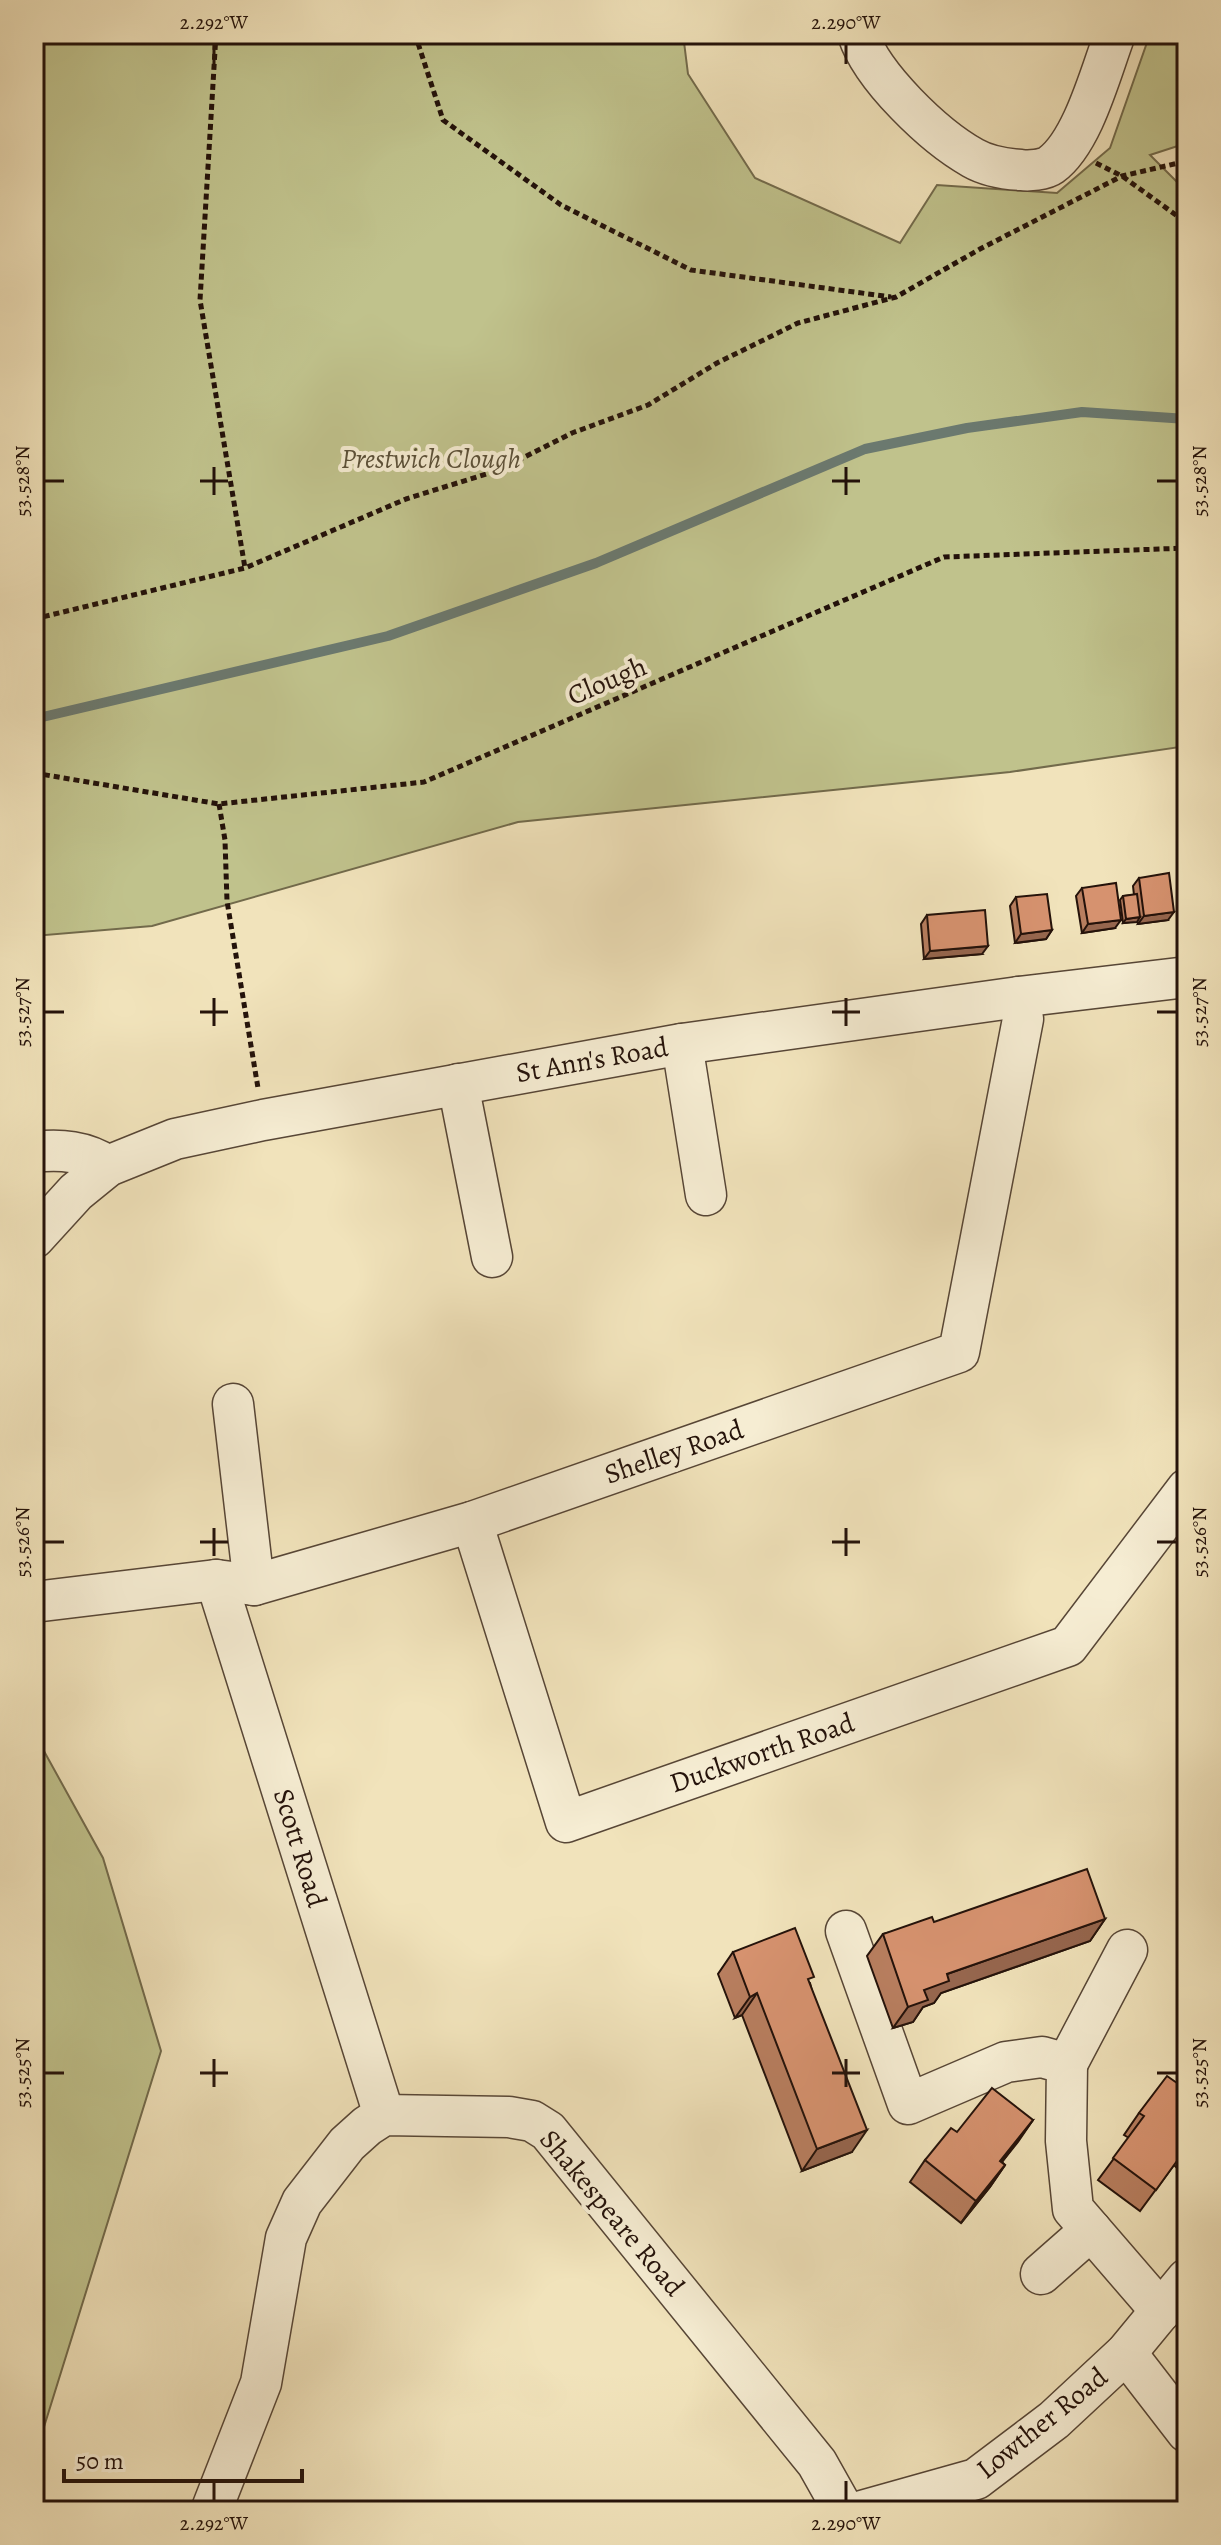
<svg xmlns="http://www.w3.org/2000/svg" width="1221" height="2545" font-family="Alegreya,serif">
  <rect width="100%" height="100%" fill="#f1e3bb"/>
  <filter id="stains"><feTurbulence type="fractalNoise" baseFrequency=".0025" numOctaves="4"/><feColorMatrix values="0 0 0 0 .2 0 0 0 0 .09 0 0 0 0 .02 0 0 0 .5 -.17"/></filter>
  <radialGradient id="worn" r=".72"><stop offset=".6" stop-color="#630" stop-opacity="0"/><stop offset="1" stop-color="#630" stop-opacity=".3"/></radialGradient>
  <g fill="#c0c28c" stroke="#726a4b" stroke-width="2">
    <polygon points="34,34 683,34 688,74 755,178 900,243 937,185 1057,193 1110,148 1150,34 1187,34 1187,143 1150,155 1187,192 1187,746 1010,772 518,822 152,926 34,936"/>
    <polygon points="34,1733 103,1858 161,2051 34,2459"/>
  </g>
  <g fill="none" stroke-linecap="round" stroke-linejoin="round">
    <polyline stroke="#6b796f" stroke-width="10" points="34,719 388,636 596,563 865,449 967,428 1082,412 1187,419"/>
    <defs>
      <g id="minor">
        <path d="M858 34C872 77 934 136 973 158 987 166 1005 169 1021 170 1029 171 1044 170 1051 165 1083 142 1101 71 1115 34"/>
        <polyline points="682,1044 706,1195"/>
        <polyline points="458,1084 492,1257"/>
        <path d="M34 1152C61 1149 85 1151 108 1166"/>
        <polyline points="34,1238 76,1192 108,1166 175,1139 263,1120 682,1044 1019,997 1187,977"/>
        <polyline points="233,1404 254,1585"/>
        <polyline points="472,1522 566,1822 1068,1646 1187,1489"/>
        <polyline points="216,1580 384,2115"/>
        <polyline points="34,1602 216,1580 254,1585 472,1522 959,1352 1023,1019 1019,997"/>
        <polyline points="846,1931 908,2104 1006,2062 1042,2057 1067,2064 1066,2141 1073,2209 1161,2311"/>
        <polyline points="1067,2064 1127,1950"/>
        <polyline points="1041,2274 1091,2230"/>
        <polyline points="1126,2353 1187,2432"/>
        <polyline points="211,2511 261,2383 286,2238 302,2202 347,2144 367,2126 384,2115 509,2117 532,2121 548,2131 817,2463 844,2511"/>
        <polyline points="862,2511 976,2479 1054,2420 1126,2353 1187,2279"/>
      </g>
    </defs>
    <use href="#minor" stroke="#574636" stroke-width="43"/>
    <g stroke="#24120a" stroke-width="5" stroke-dasharray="6 4" stroke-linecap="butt">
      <polyline points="216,34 200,300 245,568"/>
      <polyline points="415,34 443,120 561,205 691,270 891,297"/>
      <polyline points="1096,163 1122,176 1187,223"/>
      <polyline points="34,619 245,568 406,499 499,470 572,433 648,405 717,363 798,323 896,297 980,249 1122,176 1187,161"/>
      <polyline points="34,773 219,804 424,782 944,557 1187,548"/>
      <polyline points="219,804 225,840 227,901 258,1088"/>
    </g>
    <use href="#minor" stroke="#f6edd3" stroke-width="40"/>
  </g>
  <g fill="#b87e5f" stroke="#24120a" stroke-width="2">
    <polygon points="1185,847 1187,847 1187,914 1186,914 1179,856"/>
    <polygon points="1139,878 1168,920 1138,924 1137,921 1123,923 1120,900 1123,896 1134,895 1133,886"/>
    <polygon points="1082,888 1115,928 1082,933 1076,896"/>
    <polygon points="1016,897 1052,930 1046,939 1015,943 1010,906"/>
    <polygon points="927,915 982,954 924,959 921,924"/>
    <polygon points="1105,1919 1090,1941 941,1993 934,2003 923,2007 913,2022 893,2028 867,1956 883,1934 934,1922"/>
    <polygon points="733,1952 810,1983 852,2152 802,2171 742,2015 735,2018 718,1974"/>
    <polygon points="1187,2090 1187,2159 1179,2170 1174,2165 1140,2211 1098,2180 1129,2138 1124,2135 1139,2113"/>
    <polygon points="1033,2120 1002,2162 1005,2165 990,2187 961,2223 910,2182 925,2160 957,2132"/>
  </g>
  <g fill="#96664e" stroke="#24120a" stroke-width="2">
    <polygon points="1174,912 1168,920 1138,924 1144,916"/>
    <polygon points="1140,917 1137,922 1123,923 1126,919"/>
    <polygon points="1121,920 1115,928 1082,933 1088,924"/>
    <polygon points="1052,930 1046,939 1015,943 1021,934"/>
    <polygon points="988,946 982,954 924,959 930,951"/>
    <polygon points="1105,1919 1090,1941 941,1993 934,2003 923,2007 913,2022 893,2028 908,2007 924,1990 947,1974"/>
    <polygon points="757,1993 742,2015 735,2018 750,1997"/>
    <polygon points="1033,2120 1018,2142 985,2183 1000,2161"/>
    <polygon points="867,2130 852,2152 802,2171 817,2149"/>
    <polygon points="1005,2165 990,2187 961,2223 976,2201"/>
  </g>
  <g fill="#d6926f" stroke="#24120a" stroke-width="2">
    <polygon points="1169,873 1174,912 1144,916 1139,878"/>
    <polygon points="1116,883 1121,920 1088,924 1082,888"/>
    <polygon points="1047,894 1052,930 1021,934 1016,897"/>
    <polygon points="1137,894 1140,917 1126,919 1123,896"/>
    <polygon points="985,910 988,946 930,951 927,915"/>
    <polygon points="1087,1869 1105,1919 947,1974 949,1981 924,1990 928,2000 908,2007 883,1934 932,1917 934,1922"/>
    <polygon points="795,1928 814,1977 808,1979 867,2130 817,2149 757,1993 750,1997 733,1952"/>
    <polygon points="1167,2076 1187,2090 1187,2147 1156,2190 1113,2158 1144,2116 1139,2113"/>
    <polygon points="992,2088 1033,2120 1000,2161 1005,2165 976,2201 925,2160 951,2128 957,2132"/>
  </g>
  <path fill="none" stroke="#24120a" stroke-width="3" d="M214 44V64M846 44V64M214 467V495M846 467V495M44 481H64M200 481H228M832 481H860M1157 481H1177M214 998V1026M846 998V1026M44 1012H64M200 1012H228M832 1012H860M1157 1012H1177M214 1528V1556M846 1528V1556M44 1542H64M200 1542H228M832 1542H860M1157 1542H1177M214 2059V2087M846 2059V2087M44 2073H64M200 2073H228M832 2073H860M1157 2073H1177M214 2481V2501M846 2481V2501"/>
  <g text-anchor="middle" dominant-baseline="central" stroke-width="8" stroke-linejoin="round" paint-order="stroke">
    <g font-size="28" font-style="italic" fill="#5b5038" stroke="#f6edd3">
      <text x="431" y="459">Prestwich Clough</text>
    </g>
    <g font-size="28" fill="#24120a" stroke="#f6edd3">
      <text transform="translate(607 681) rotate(-23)">Clough</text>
      <text transform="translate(592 1060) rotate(-10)">St Ann's Road</text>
      <text transform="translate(674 1452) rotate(-19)">Shelley Road</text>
      <text transform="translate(762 1753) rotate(-19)">Duckworth Road</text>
      <text transform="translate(300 1848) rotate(73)">Scott Road</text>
      <text transform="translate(612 2213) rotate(50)">Shakespeare Road</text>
      <text transform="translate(1042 2423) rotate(-39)">Lowther Road</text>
    </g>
  </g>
  <rect width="1221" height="2545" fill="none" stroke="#f1e3bb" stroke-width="88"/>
  <path d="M64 2469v12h238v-12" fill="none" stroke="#24120a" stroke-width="4"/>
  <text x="76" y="2469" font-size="24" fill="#24120a" stroke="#f6edd3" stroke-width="6" paint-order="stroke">50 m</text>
  <rect x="44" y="44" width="1133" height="2457" fill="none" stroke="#24120a" stroke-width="3"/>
  <g font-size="20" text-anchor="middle" fill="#24120a">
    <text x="214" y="29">2.292°W</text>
    <text x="846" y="29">2.290°W</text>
    <text transform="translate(22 481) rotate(-90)" y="7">53.528°N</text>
    <text transform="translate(1199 481) rotate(-90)" y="7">53.528°N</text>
    <text transform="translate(22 1012) rotate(-90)" y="7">53.527°N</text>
    <text transform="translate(1199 1012) rotate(-90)" y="7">53.527°N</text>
    <text transform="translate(22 1542) rotate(-90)" y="7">53.526°N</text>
    <text transform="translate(1199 1542) rotate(-90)" y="7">53.526°N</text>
    <text transform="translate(22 2073) rotate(-90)" y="7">53.525°N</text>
    <text transform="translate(1199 2073) rotate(-90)" y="7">53.525°N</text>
    <text x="214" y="2530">2.292°W</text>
    <text x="846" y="2530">2.290°W</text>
  </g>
  <rect width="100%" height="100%" filter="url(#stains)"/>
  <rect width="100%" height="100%" fill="url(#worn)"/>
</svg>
